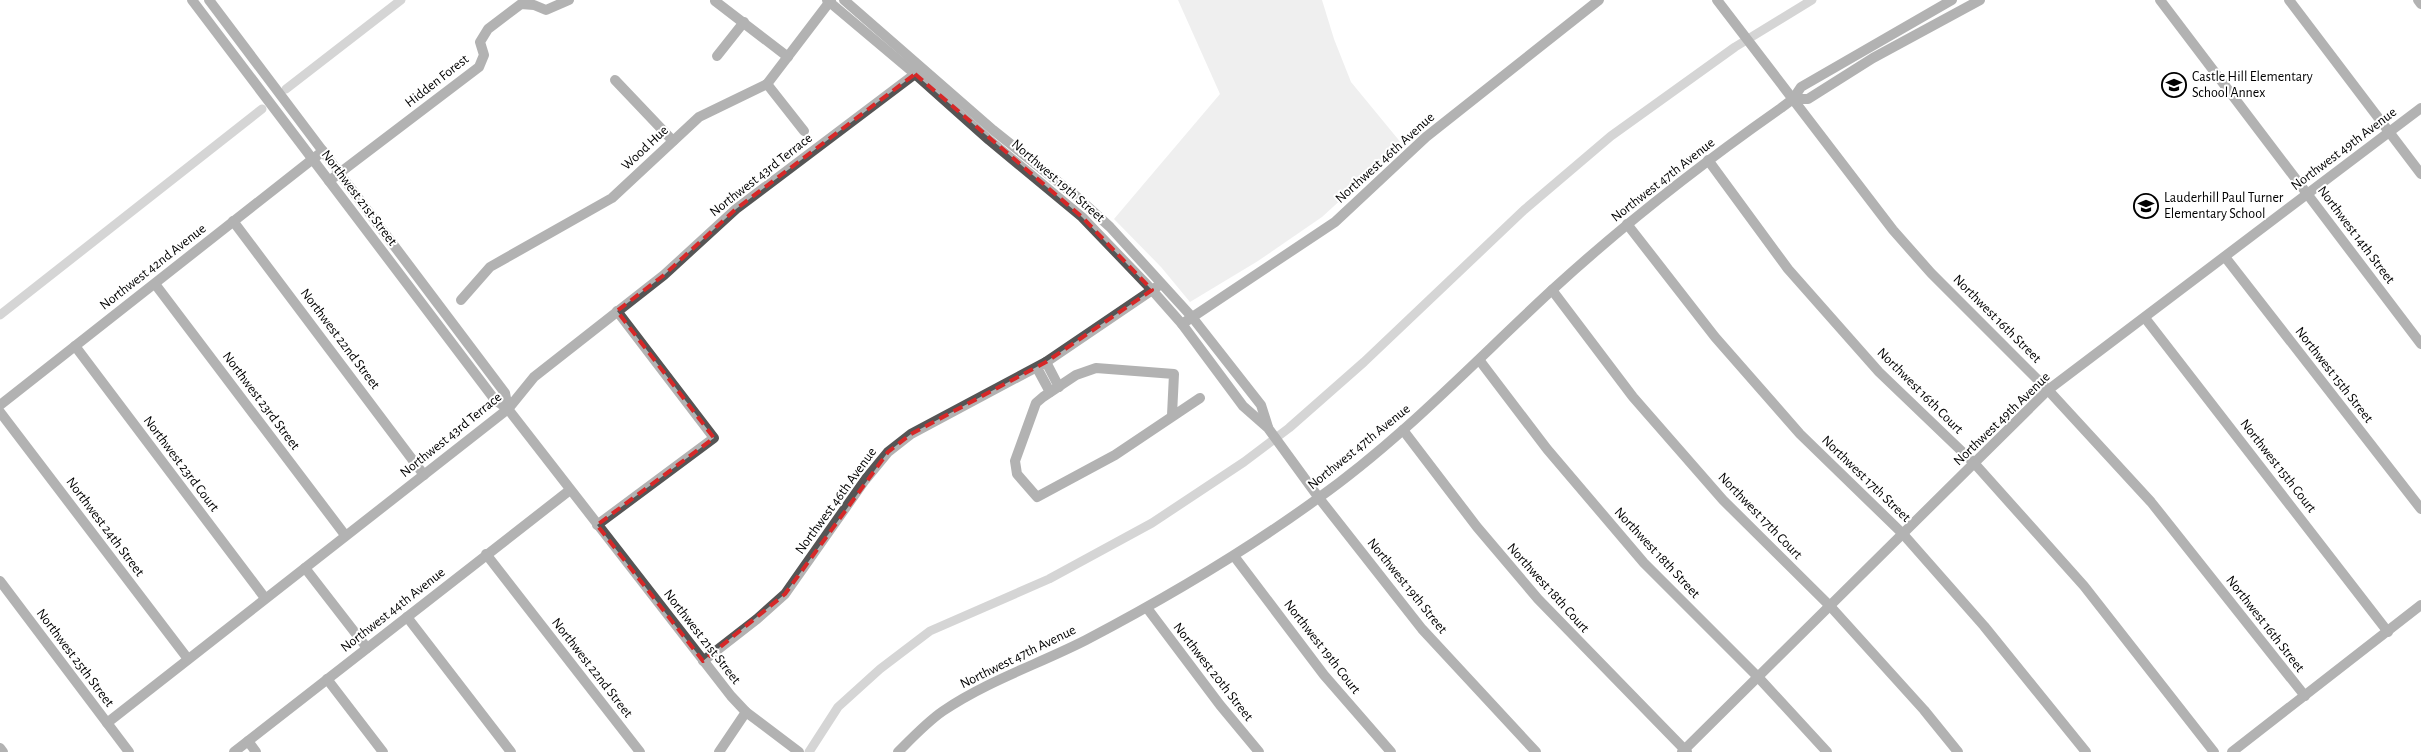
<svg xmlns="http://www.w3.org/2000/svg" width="2421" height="752" font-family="'Alegreya Sans',sans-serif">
  <rect width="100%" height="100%" fill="#fff"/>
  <polygon fill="#dcdcdc" points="1178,0 1322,0 1334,39 1351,82 1402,144 1322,217 1258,261 1190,302 1161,267 1114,219 1220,94"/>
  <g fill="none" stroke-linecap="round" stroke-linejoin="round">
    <g stroke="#a3a3a3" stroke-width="9">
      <polyline points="286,89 401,0"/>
      <polyline points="0,315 262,109"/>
      <polyline points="809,752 838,707 880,669 930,631 1049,579 1152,523 1244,462 1289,428 1364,362 1524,210 1611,136 1735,47 1812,0"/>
    </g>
    <g stroke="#555" stroke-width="10">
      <polyline points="2160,0 2421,344"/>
      <polyline points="2289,0 2421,174"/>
      <polyline points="2418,0 2421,4"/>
      <polyline points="715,1 788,57"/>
      <polyline points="717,56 744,22"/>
      <polyline points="615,80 673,141"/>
      <polyline points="767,84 804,131"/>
      <polyline points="1708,160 1788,269 1879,372 1975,464 2084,586 2214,752"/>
      <polyline points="329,181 479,67 484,55 480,42 488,29 521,4 534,5 546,10 569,0"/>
      <polyline points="233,221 424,475"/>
      <polyline points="1627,224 1715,337 1800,434 1903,534 1984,626 2086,752"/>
      <polyline points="2225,257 2421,509"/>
      <polyline points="155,284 345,535"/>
      <polyline points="1552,290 1633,397 1723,500 1830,606 1924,710 1958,752"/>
      <polyline points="461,300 490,267 612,198 699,117 767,84 831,0"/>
      <polyline points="2145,318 2388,632"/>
      <polyline points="1182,324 1335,222 1426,137 1599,0"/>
      <polyline points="75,346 265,598"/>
      <polyline points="1480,361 1547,449 1644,563 1758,677 1827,752"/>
      <polyline points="1046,362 1059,387"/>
      <polyline points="1037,368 1050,392"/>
      <polyline points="2048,390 2151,502 2305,696"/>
      <polyline points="0,405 323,151"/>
      <polyline points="0,412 188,659"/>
      <polyline points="1172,415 1174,374 1096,368 1076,375 1043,397 1036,403 1015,461 1017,474 1037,497 1115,455 1200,398"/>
      <polyline points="1403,430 1477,527 1538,599 1687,752"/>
      <polyline points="597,525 714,438 617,311"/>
      <polyline points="486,554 640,752"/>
      <polyline points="1234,556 1324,675 1391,752"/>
      <polyline points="305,568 367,648"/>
      <polyline points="0,581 129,752"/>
      <polyline points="1147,608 1220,705 1259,752"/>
      <polyline points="407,617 511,752"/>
      <polyline points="703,661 757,619 785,594 865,480 888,452 911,434 1046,362 1161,284"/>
      <polyline points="327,679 383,752"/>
      <polyline points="107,723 508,409 534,377 664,275 736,209 915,74 920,67"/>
      <polyline points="248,741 256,752"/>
      <polyline points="0,748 3,752"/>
      <polyline points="234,752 570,490"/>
      <polyline points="719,752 746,712"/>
      <polyline points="2232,752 2421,605"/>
    </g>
    <g stroke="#555" stroke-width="10">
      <polyline points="192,0 495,400 508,409 731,696 746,712 799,752"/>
      <polyline points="209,0 505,393 508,409"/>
      <polyline points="827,0 915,74 989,140 1082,217 1152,290 1182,324 1243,406 1268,428 1319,498 1422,629 1536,752"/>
      <polyline points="844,0 993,130 1077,197 1110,227 1192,317 1261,405 1268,427"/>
      <polyline points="1717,0 1893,230 1931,273 2048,390"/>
      <polyline points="1793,99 1808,99 1873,58 1980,0"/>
      <path d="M898 752C912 738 927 722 943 711 987 681 1039 664 1086 640 1166 598 1244 552 1317 499 1403 438 1475 361 1552 290 1624 224 1701 164 1781 108L1793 99 1801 87 1952 0"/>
      <polyline points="1682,752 2048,390 2421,108"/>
    </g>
  </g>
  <path d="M0 0H2421V752H0ZM915 74 1082 217 1152 290 1046 362 911 434 888 452 785 594 703 661 597 525 714 438 617 311 664 275 736 209Z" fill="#fff" fill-opacity=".55" fill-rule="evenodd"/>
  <path fill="none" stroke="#d62828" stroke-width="4" stroke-dasharray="10 6" stroke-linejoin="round" d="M915 74 1082 217 1152 290 1046 362 911 434 888 452 785 594 703 661 597 525 714 438 617 311 664 275 736 209Z"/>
  <defs>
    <symbol id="school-ring" viewBox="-11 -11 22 22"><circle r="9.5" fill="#fff" stroke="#000" stroke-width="1.5"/><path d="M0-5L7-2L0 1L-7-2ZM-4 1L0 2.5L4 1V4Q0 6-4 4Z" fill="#000"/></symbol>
  </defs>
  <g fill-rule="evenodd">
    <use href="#school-ring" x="2160" y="71" width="28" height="28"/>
    <use href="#school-ring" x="2132" y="192" width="28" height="28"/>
  </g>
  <g text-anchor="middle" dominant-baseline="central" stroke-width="4" stroke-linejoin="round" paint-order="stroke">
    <g font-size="14" fill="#000" stroke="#fff" text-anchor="start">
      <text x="2192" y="77">Castle Hill Elementary<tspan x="2192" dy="16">School Annex</tspan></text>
      <text x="2164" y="198">Lauderhill Paul Turner<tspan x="2164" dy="16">Elementary School</tspan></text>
    </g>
    <g font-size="14" fill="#000" stroke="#fff">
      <text transform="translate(437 81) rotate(-38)">Hidden Forest</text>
      <text transform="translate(645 148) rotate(-43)">Wood Hue</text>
      <text transform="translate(2344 149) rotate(-37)">Northwest 49th Avenue</text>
      <text transform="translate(1385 158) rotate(-42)">Northwest 46th Avenue</text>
      <text transform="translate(761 175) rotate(-38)">Northwest 43rd Terrace</text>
      <text transform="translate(1663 180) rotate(-38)">Northwest 47th Avenue</text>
      <text transform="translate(1058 181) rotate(41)">Northwest 19th Street</text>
      <text transform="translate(359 198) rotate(53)">Northwest 21st Street</text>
      <text transform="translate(2356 235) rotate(53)">Northwest 14th Street</text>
      <text transform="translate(153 267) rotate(-38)">Northwest 42nd Avenue</text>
      <text transform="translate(1997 319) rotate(45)">Northwest 16th Street</text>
      <text transform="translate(340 339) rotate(53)">Northwest 22nd Street</text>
      <text transform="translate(2334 375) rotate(52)">Northwest 15th Street</text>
      <text transform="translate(1920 391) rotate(45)">Northwest 16th Court</text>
      <text transform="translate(261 401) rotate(53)">Northwest 23rd Street</text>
      <text transform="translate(2002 419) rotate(-44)">Northwest 49th Avenue</text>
      <text transform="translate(451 435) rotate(-39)">Northwest 43rd Terrace</text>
      <text transform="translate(1359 447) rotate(-39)">Northwest 47th Avenue</text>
      <text transform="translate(181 464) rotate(53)">Northwest 23rd Court</text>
      <text transform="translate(2278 466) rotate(52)">Northwest 15th Court</text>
      <text transform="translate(1866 479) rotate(44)">Northwest 17th Street</text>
      <text transform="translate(836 501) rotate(-54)">Northwest 46th Avenue</text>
      <text transform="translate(1760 516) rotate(46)">Northwest 17th Court</text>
      <text transform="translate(105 527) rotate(53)">Northwest 24th Street</text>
      <text transform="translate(1657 553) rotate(47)">Northwest 18th Street</text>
      <text transform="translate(1407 586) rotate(51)">Northwest 19th Street</text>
      <text transform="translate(1548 588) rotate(48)">Northwest 18th Court</text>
      <text transform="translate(393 610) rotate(-38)">Northwest 44th Avenue</text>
      <text transform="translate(2265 624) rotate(52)">Northwest 16th Street</text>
      <text transform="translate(702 637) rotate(52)">Northwest 21st Street</text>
      <text transform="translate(1322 647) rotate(52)">Northwest 19th Court</text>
      <text transform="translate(1018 657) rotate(-26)">Northwest 47th Avenue</text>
      <text transform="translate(75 658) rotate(53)">Northwest 25th Street</text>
      <text transform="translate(592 668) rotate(52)">Northwest 22nd Street</text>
      <text transform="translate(1213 672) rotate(52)">Northwest 20th Street</text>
    </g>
  </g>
</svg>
